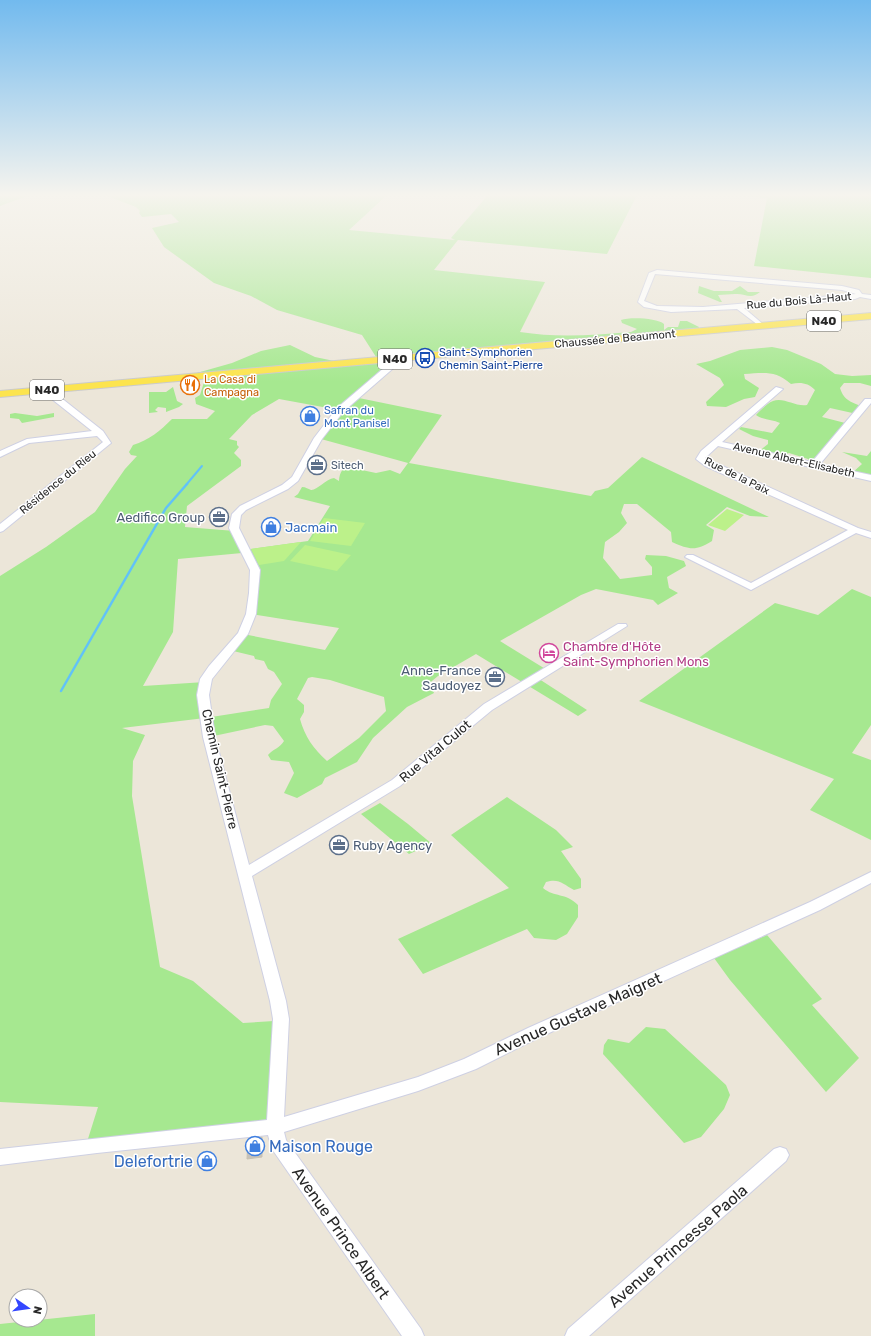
<svg xmlns="http://www.w3.org/2000/svg" width="871" height="1336" font-family="Rubik,sans-serif">
  <rect width="100%" height="100%" fill="#ece6d9"/>
  <g fill="#a6e890" fill-rule="evenodd">
    <polygon points="0,195 30,195 0,206"/>
    <path d="M105 195H387L349 230 455 240 451 238 488 195H637L607 254 458 240 434 270 545 282 520 332C558 338 593 335 631 332L637 329 622 323 621 320C630 317 657 318 664 324V330L668 327H678L680 321H687L699 327 698 331 401 358 354 397 442 415 409 463 591 496 595 491 608 488 642 457 769 517 750 516 727 507 706 525 714 530 712 541C696 551 690 550 672 542L671 532 637 504H624L621 513 627 523 619 532 605 542 603 558 620 579 652 575V567L645 559 646 555 666 556 684 561 686 566 667 577 669 588 678 593 658 605 653 600 596 589 581 595 500 641 547 670 536 677 587 710 578 716 476 654 438 676 427 685 432 688 434 693 407 707 373 738 357 762 325 778 322 784 297 798 284 793 294 773 289 762 271 760 268 755C273 749 280 748 284 741L273 726 265 725 209 737 205 718 122 728 145 735 133 761 132 796 160 967 193 981 243 1023 274 1021 275 1127 87 1142 98 1107 0 1102V576L46 547 95 512 125 469 137 456 131 455 129 452 133 445C149 440 160 431 172 419H207L215 411 196 404 195 398 200 395 206 376 179 378 232 363 261 351 290 345 315 357 344 363 378 360 362 335 277 310 251 296 214 283 164 247 152 228 179 222 171 214 142 217 139 213 140 211 136 207ZM279 399 339 410 321 439 408 463 400 474 390 470 376 473 357 469 354 464C344 465 339 472 339 481L334 478C326 479 316 491 311 490 308 489 306 487 302 487L298 494 294 497 330 506 308 541 244 550 235 531 185 527 187 506 241 466V460L234 453 239 447 237 445V441L229 439 252 415ZM242 553 255 576 251 614 339 628 325 650 243 634 229 650 254 656 255 659 264 661 268 669 274 672 282 684 271 700 269 708 205 718V682L143 686 173 632 178 559ZM312 677 330 680 384 697 386 711 359 738 327 761C313 748 305 737 300 719L304 712V705L297 699 308 678Z"/>
    <polygon points="736,195 871,195 871,278 754,266 767,198"/>
    <path d="M699 286 714 291H732L740 286 748 292H760C751 300 745 293 735 294 729 294 724 295 718 295L722 302H720L698 293Z"/>
    <path d="M772 347 787 350 821 364 835 374 852 376 871 375V386L860 383H844L840 388C844 401 852 402 863 407L857 414 830 408 822 417 849 424 814 465 808 459 789 453 779 457 758 452 768 444V440L753 436 739 429 741 427 772 433 780 423C772 419 763 420 756 415 760 411 767 403 773 401 784 397 795 407 807 405L815 390C808 383 801 382 791 384 775 370 764 373 744 374L745 379 759 388 755 397 744 399 726 407 707 406 706 402 724 385 720 378 696 364 710 361 740 350Z"/>
    <polygon points="173,387 177,401 183,404 179,407 166,412 166,408 158,407 155,410 158,412 149,413 149,392 166,392"/>
    <polygon points="15,413 37,416 54,413 54,417 22,423 19,419 10,418 10,414"/>
    <polygon points="871,451 871,478 852,473 862,464 856,458 842,452 867,456"/>
    <polygon points="852,589 871,597 871,725 852,753 871,760 871,840 810,810 834,779 639,701 775,603 818,615"/>
    <path d="M507 797 556 830 573 847 561 851 581 879V888L574 890C563 884 559 878 546 882L543 888C555 898 565 892 578 905V917L567 934 556 940 534 938 527 929 423 974 398 939 509 888 451 835Z"/>
    <polygon points="380,803 408,824 432,844 409,854 361,814"/>
    <polygon points="767,935 822,999 812,1005 859,1058 826,1092 730,980 714,958"/>
    <polygon points="646,1027 665,1029 726,1085 730,1095 724,1109 701,1137 684,1143 603,1054 604,1045 608,1039 629,1043"/>
    <polygon points="95,1314 95,1336 0,1336 0,1324"/>
  </g>
  <g fill="#bcf18a">
    <polygon points="727,509 744,515 725,531 708,525"/>
    <polygon points="324,518 365,523 351,546 310,541"/>
    <polygon points="301,542 284,561 259,565 251,549"/>
    <polygon points="305,545 351,555 337,571 290,561"/>
  </g>
  <g fill="none" stroke-linecap="round" stroke-linejoin="round">
    <polyline stroke="#61c2f8" stroke-width="2" points="186,485 202,466"/>
    <polyline stroke="#61c2f8" stroke-width="2.5" points="61,691 166,508 187,484"/>
  </g>
  <polygon fill="#c7c2b9" stroke="#c8c2b2" points="262,1137 262,1157 247,1159 248,1139"/>
  <g fill="none" stroke-linecap="round" stroke-linejoin="round">
    <defs>
      <g id="minor">
        <path d="M657 270 842 286 859 290 862 294 871 295V299L860 297 855 299 744 308 764 325V327L762 328 737 309 671 312 644 307 638 302 649 273ZM655 274 842 290 856 294 703 307 657 306 644 301Z"/>
        <polygon points="398,356 405,358 343,412 322,439 298,481 288,489 246,510 241,515 239,528 260,570 256,614 248,634 212,679 209,695 215,737 249,865 392,780 484,704 618,624 626,624 627,626 492,710 400,786 252,876 286,1001 289,1019 284,1117 418,1077 464,1059 528,1028 810,902 871,872 871,883 820,910 538,1038 476,1069 418,1091 284,1132 286,1140 421,1329 424,1336 402,1336 272,1149 268,1135 97,1153 0,1165 0,1149 267,1120 273,1019 270,1001 203,737 197,695 200,679 209,666 238,633 246,614 249,593 250,570 229,528 232,514 240,506 282,485 292,477 314,438 337,408"/>
        <polygon points="53,387 59,387 60,397 103,431 111,443 3,531 0,532 0,524 103,442 97,436 29,443 0,457 0,451 27,439 92,431 53,400"/>
        <polygon points="776,387 783,389 722,442 812,462 865,399 871,399 871,403 820,464 871,475 871,481 718,446 705,458 858,528 871,532 871,538 856,533 751,590 685,557 687,555 693,555 751,583 848,530 705,466 696,459 701,451"/>
        <polygon points="780,1147 786,1149 789,1155 786,1161 589,1336 565,1336 568,1329 774,1149"/>
      </g>
      <polygon id="major" points="871,313 871,319 0,397 0,391"/>
    </defs>
    <use href="#minor" stroke="#ced0e3" stroke-width="2"/>
    <use href="#major" stroke="#cbcbcb" stroke-width="2"/>
    <use href="#minor" fill="#fff" fill-rule="evenodd"/>
    <use href="#major" fill="#fce44e" fill-rule="evenodd"/>
  </g>
  <linearGradient id="sky" x2="0" y2="1"><stop stop-color="#72baee"/><stop offset="0.51" stop-color="#f6f4ee"/><stop offset="1" stop-color="#f6f4ee" stop-opacity="0"/></linearGradient>
  <rect width="871" height="382" fill="url(#sky)"/>
  <defs>
    <symbol id="bus-ring" viewBox="-11 -11 22 22"><circle r="9.5" fill="#fff" stroke="#1a4fb4" stroke-width="1.5"/><path d="M-5-6H5V4H4V6H2V4H-2V6H-4V4H-5ZM-3.5-4V0h7V-4ZM-3.5 1.2v1.5H-2V1.2ZM2 1.2v1.5H3.5V1.2Z" fill="#1a4fb4"/></symbol>
    <symbol id="restaurant-ring" viewBox="-11 -11 22 22"><circle r="9.5" fill="#fff" stroke="#e8710a" stroke-width="1.5"/><path d="M-5-6h1v4h1v-4h1v4h1v-4h1v5L-1.5 .5V6h-2V.5L-5-1ZM5-6V6H3V1.5H1.5Q1.5-4 5-6Z" fill="#e8710a"/></symbol>
    <symbol id="shop-ring" viewBox="-11 -11 22 22"><circle r="9.5" fill="#fff" stroke="#3f7fe0" stroke-width="1.5"/><path d="M-5-2.5h2.3a2.7 3.5 0 0 1 5.4 0H5L5.5 6h-11ZM-1.5-2.5h3a1.5 2.3 0 0 0-3 0Z" fill="#3f7fe0"/></symbol>
    <symbol id="office-ring" viewBox="-11 -11 22 22"><circle r="9.5" fill="#fff" stroke="#5c6f8a" stroke-width="1.5"/><path d="M-6-3h4V-5.5h4V-3h4V5H-6ZM-1-4.5V-3h2v-1.5ZM-6 0V1H6V0Z" fill="#5c6f8a"/></symbol>
    <symbol id="hotel-ring" viewBox="-11 -11 22 22"><circle r="9.5" fill="#fff" stroke="#d1479c" stroke-width="1.5"/><path d="M-6-4.5h1.5V1H6V5H4.5V3h-9V5H-6ZM-4 0a1.8 1.8 0 1 1 3.6 0ZM.5 0V-2.5h3Q6-2.5 6 0Z" fill="#d1479c"/></symbol>
  </defs>
  <g fill-rule="evenodd">
    <use href="#bus-ring" x="414" y="347" width="22" height="22"/>
    <use href="#restaurant-ring" x="179" y="374" width="22" height="22"/>
    <use href="#shop-ring" x="299" y="405" width="22" height="22"/>
    <use href="#office-ring" x="306" y="454" width="22" height="22"/>
    <use href="#office-ring" x="208" y="506" width="22" height="22"/>
    <use href="#shop-ring" x="260" y="516" width="22" height="22"/>
    <use href="#hotel-ring" x="538" y="642" width="22" height="22"/>
    <use href="#office-ring" x="484" y="666" width="22" height="22"/>
    <use href="#office-ring" x="328" y="834" width="22" height="22"/>
    <use href="#shop-ring" x="244" y="1135" width="22" height="22"/>
    <use href="#shop-ring" x="196" y="1150" width="22" height="22"/>
  </g>
  <g text-anchor="middle" dominant-baseline="central" stroke-width="3" stroke-linejoin="round" paint-order="stroke">
    <g font-size="11" fill="#282828" stroke="#fff">
      <text transform="translate(799 301) rotate(-5)">Rue du Bois Là-Haut</text>
      <text transform="translate(615 339) rotate(-5)">Chaussée de Beaumont</text>
      <text transform="translate(794 460) rotate(13)">Avenue Albert-Elisabeth</text>
      <text transform="translate(737 476) rotate(26)">Rue de la Paix</text>
      <text transform="translate(58 482) rotate(-39)">Résidence du Rieu</text>
    </g>
    <g font-size="11" fill="#164399" stroke="#fff" text-anchor="start">
      <text x="439" y="352">Saint-Symphorien<tspan x="439" dy="13">Chemin Saint-Pierre</tspan></text>
    </g>
    <g font-size="11" fill="#c56008" stroke="#fff" text-anchor="start">
      <text x="204" y="379">La Casa di<tspan x="204" dy="13">Campagna</tspan></text>
    </g>
    <g font-size="11" fill="#366cbe" stroke="#fff" text-anchor="start">
      <text x="324" y="410">Safran du<tspan x="324" dy="13">Mont Panisel</tspan></text>
    </g>
    <g font-size="11" fill="#4e5e75" stroke="#fff" text-anchor="start">
      <text x="331" y="465">Sitech</text>
    </g>
    <g fill="#fff" stroke="#686868" stroke-width="1">
      <rect x="807" y="311" width="34" height="20" rx="3"/>
      <rect x="378" y="349" width="34" height="20" rx="3"/>
      <rect x="30" y="380" width="34" height="20" rx="3"/>
    </g>
    <g font-size="12" font-weight="bold" fill="#282828">
      <text x="824" y="321">N40</text>
      <text x="395" y="359">N40</text>
      <text x="47" y="390">N40</text>
    </g>
    <g font-size="13" fill="#4e5e75" stroke="#fff" text-anchor="end">
      <text x="205" y="517">Aedifico Group</text>
      <text x="481" y="670">Anne-France<tspan x="481" dy="15">Saudoyez</tspan></text>
      <text x="353" y="845" text-anchor="start">Ruby Agency</text>
    </g>
    <g font-size="13" fill="#366cbe" stroke="#fff" text-anchor="start">
      <text x="285" y="527">Jacmain</text>
    </g>
    <g font-size="13" fill="#b23c85" stroke="#fff" text-anchor="start">
      <text x="563" y="646">Chambre d'Hôte<tspan x="563" dy="15">Saint-Symphorien Mons</tspan></text>
    </g>
    <g font-size="13" fill="#282828" stroke="#fff">
      <text transform="translate(435 751) rotate(-40)">Rue Vital Culot</text>
      <text transform="translate(220 769) rotate(77)">Chemin Saint-Pierre</text>
    </g>
    <g font-size="16" fill="#282828" stroke="#fff">
      <text transform="translate(578 1014) rotate(-24)">Avenue Gustave Maigret</text>
      <text transform="translate(341 1233) rotate(55)">Avenue Prince Albert</text>
      <text transform="translate(678 1246) rotate(-41)">Avenue Princesse Paola</text>
    </g>
    <g font-size="16" fill="#366cbe" stroke="#fff" text-anchor="start">
      <text x="269" y="1146">Maison Rouge</text>
      <text x="193" y="1161" text-anchor="end">Delefortrie</text>
    </g>
  </g>
  <g transform="translate(28 1308) rotate(103)"><circle r="19" fill="#ffffff" stroke="#a9a9a9"/>
  <path d="M0-3L7 15L0 10L-7 15Z" fill="#3346ff"/>
  <text y="-6" font-size="11" font-weight="bold" text-anchor="middle" fill="#282828">N</text>
  </g>
</svg>
